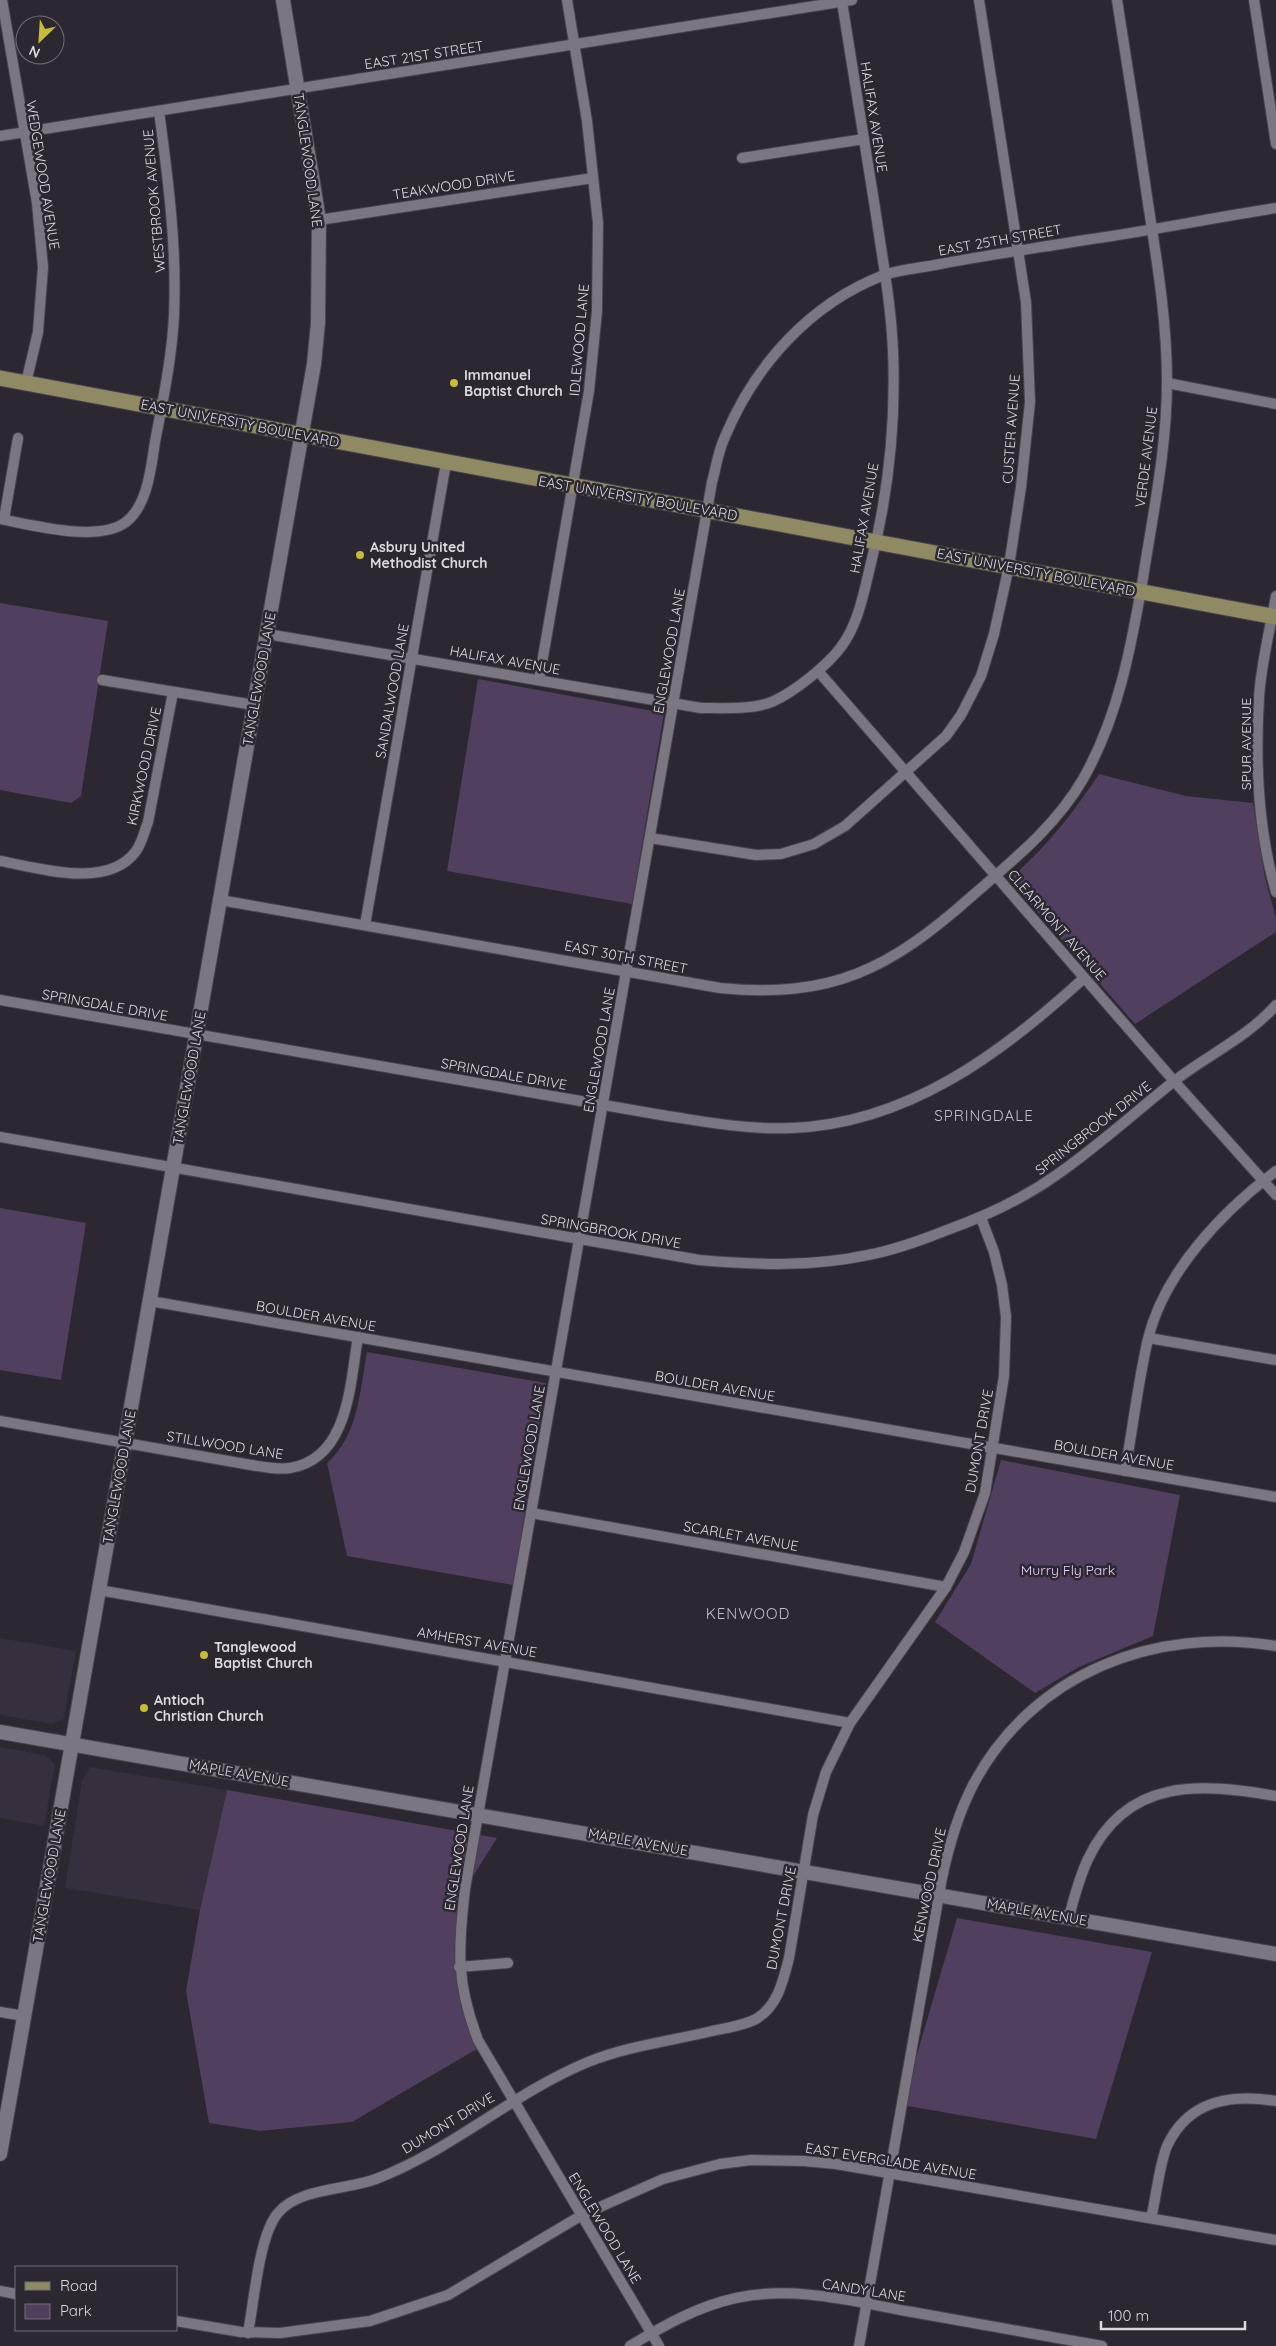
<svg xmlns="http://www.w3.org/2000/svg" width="1276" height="2346" font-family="Quicksand,sans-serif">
  <rect width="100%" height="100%" fill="#2c2731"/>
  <g fill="#372f3e">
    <polygon points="0,1638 76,1651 64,1718 52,1724 0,1715"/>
    <polygon points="0,1747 45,1755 55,1764 44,1826 0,1818"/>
    <polygon points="90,1767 227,1790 200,1910 65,1888 82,1781"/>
  </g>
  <g fill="#503f5f">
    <polygon points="0,603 108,621 81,796 71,803 0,790"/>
    <polygon points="478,679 664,713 632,904 447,871"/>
    <path d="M1099 774 1186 796 1253 803 1265 878 1276 918V932L1135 1024 1015 886 1014 875C1048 845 1074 812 1099 774Z"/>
    <polygon points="0,1208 86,1223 61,1380 0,1370"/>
    <path d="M367 1352 546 1383 513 1585 347 1556 327 1463C358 1436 360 1391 367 1352Z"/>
    <polygon points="1001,1460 1180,1495 1153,1636 1079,1667 1035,1693 935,1622 971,1564"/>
    <polygon points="227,1790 497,1838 465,1889 460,1967 482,2046 352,2122 260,2131 209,2123 186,1991 200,1910"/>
    <polygon points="957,1918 1152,1952 1096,2139 902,2105"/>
  </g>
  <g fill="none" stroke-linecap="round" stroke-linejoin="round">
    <defs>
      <g id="street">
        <polyline points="2,0 37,203 43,267 38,332 26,383"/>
        <polyline points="1254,0 1276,144"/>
        <polyline points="0,136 852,0"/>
        <polyline points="742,158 864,139"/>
        <polyline points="319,220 593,178"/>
        <polyline points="1167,383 1276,404"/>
        <path d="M0 519C32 525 98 543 126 522 148 505 151 467 155 442 163 400 172 357 174 315 177 246 168 179 159 111"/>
        <polyline points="4,519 18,438"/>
        <path d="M1276 596C1270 629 1261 664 1259 698 1255 762 1258 830 1276 892"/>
        <path d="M267 634 701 708C722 708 755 710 774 701 795 691 827 666 841 647 859 623 864 591 871 563 888 495 896 421 893 351 891 303 882 256 875 208 864 139 853 71 842 2"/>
        <polyline points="818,671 1174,1081 1276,1195"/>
        <polyline points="102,680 254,705"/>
        <polyline points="539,680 589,391 597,311 598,223 587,121 567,0"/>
        <polyline points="650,838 756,855 781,854 814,844 845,826 946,736 961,715 981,676 994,634 1009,566 1021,487 1030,402 1026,302 979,0"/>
        <path d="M0 861C39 868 108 890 136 851 142 843 144 832 148 822L173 692"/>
        <path d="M220 900 720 988C832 999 890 969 972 896 1012 861 1056 826 1083 779 1118 718 1131 648 1143 578 1153 513 1167 448 1167 381 1167 321 1157 262 1148 203 1138 135 1128 68 1117 0"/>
        <polyline points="365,925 446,463"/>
        <path d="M0 1000 667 1116C708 1122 749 1130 791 1128 907 1124 1002 1053 1084 978"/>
        <path d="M0 1137 699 1260C756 1265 812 1267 868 1255 895 1250 922 1240 947 1230 986 1216 1021 1200 1055 1176 1097 1147 1134 1113 1173 1082 1206 1056 1248 1037 1276 1005"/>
        <polyline points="150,1301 1276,1497"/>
        <polyline points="1149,1338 1276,1360"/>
        <path d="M0 1421 251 1465C264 1467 277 1470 290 1468 349 1459 350 1383 358 1337"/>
        <path d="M1125 1471C1133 1427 1138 1382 1148 1339 1164 1272 1223 1211 1276 1171"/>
        <polyline points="531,1513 946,1587"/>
        <polyline points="99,1590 850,1723"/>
        <path d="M1069 1917C1074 1898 1079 1878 1088 1859 1127 1777 1200 1783 1276 1796"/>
        <polyline points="459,1967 508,1963"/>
        <polyline points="0,2012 24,2016"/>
        <path d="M1151 2218C1156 2199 1160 2159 1168 2144 1190 2099 1233 2094 1276 2101"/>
        <polyline points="0,2291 16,2294"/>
        <polyline points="176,2321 241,2332 280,2333 370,2321 448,2295 582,2215 663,2179 720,2164 751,2160 804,2161 836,2164 1276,2240"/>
        <path d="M248 2333C254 2302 259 2235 278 2213 298 2188 347 2190 376 2179 452 2150 513 2093 588 2062 627 2046 671 2041 712 2031 726 2028 743 2026 756 2019 778 2006 783 1981 789 1958L813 1815 826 1772 850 1723 946 1587 964 1552 985 1493 1004 1376 1006 1317 1002 1285 994 1252 981 1218"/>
        <path d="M630 2346C663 2326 698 2306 736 2298 794 2285 855 2302 912 2312 975 2323 1038 2335 1102 2346"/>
        <path d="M659 2346 478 2040C456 1983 458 1949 465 1889L712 482C716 468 718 452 724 439 754 366 809 304 884 275 901 269 922 268 940 264 988 255 1037 248 1085 240 1149 231 1212 218 1276 208"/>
        <path d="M859 2346 942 1878C949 1845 958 1814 973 1785 1032 1673 1155 1626 1276 1646"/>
      </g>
      <g id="secondary">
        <polyline points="0,1732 1276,1954"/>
        <polyline points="0,2154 314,364 318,323 319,220 283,0"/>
      </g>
      <polyline id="primary" points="0,378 1276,617"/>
    </defs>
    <use href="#street" stroke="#48444c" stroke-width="12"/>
    <use href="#secondary" stroke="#48444c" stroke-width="16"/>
    <use href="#primary" stroke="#48444c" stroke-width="17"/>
    <use href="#street" stroke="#7b7681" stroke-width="10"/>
    <use href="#secondary" stroke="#7b7681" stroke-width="14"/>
    <use href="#primary" stroke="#8f8964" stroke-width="15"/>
  </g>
  <g fill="#c7bb3b" stroke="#2c2731" stroke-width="2">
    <circle cx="454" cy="383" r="5"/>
    <circle cx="360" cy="555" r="5"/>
    <circle cx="204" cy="1655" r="5"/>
    <circle cx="144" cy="1708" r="5"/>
  </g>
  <g text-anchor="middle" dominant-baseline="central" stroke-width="5" stroke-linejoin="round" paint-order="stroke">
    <g font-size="14" fill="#dcd9df" stroke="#2c2731">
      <text transform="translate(424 55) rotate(-9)">EAST 21ST STREET</text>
      <text transform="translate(874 117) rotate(81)">HALIFAX AVENUE</text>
      <text transform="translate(308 160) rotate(82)">TANGLEWOOD LANE</text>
      <text transform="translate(43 175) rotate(81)">WEDGEWOOD AVENUE</text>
      <text transform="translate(454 185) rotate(-9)">TEAKWOOD DRIVE</text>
      <text transform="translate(154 201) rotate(-95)">WESTBROOK AVENUE</text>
      <text transform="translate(1000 240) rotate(-10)">EAST 25TH STREET</text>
      <text transform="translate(579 340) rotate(-85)">IDLEWOOD LANE</text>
      <text transform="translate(240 423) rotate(11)">EAST UNIVERSITY BOULEVARD</text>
      <text transform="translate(1011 429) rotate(-86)">CUSTER AVENUE</text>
      <text transform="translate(1146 457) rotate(-83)">VERDE AVENUE</text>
      <text transform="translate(638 498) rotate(10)">EAST UNIVERSITY BOULEVARD</text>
      <text transform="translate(864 518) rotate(-80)">HALIFAX AVENUE</text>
      <text transform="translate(1036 572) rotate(11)">EAST UNIVERSITY BOULEVARD</text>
      <text transform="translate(669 651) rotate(-80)">ENGLEWOOD LANE</text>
      <text transform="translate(505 660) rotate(10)">HALIFAX AVENUE</text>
      <text transform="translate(259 679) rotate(-80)">TANGLEWOOD LANE</text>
      <text transform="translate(392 691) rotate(-80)">SANDALWOOD LANE</text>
      <text transform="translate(1246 744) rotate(-90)">SPUR AVENUE</text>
      <text transform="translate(144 766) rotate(-78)">KIRKWOOD DRIVE</text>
      <text transform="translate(1057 925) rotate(49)">CLEARMONT AVENUE</text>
      <text transform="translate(626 957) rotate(11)">EAST 30TH STREET</text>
      <text transform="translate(105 1005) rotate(10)">SPRINGDALE DRIVE</text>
      <text transform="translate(599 1050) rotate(-80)">ENGLEWOOD LANE</text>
      <text transform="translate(504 1074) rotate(10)">SPRINGDALE DRIVE</text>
      <text transform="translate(189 1078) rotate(-80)">TANGLEWOOD LANE</text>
      <text transform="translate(1093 1128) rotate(-38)">SPRINGBROOK DRIVE</text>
      <text transform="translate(611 1231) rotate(10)">SPRINGBROOK DRIVE</text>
      <text transform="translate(316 1316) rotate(10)">BOULDER AVENUE</text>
      <text transform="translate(715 1386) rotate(10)">BOULDER AVENUE</text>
      <text transform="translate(979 1441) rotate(-80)">DUMONT DRIVE</text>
      <text transform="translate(225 1445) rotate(9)">STILLWOOD LANE</text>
      <text transform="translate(529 1448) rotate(-80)">ENGLEWOOD LANE</text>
      <text transform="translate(1114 1455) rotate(10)">BOULDER AVENUE</text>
      <text transform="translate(119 1477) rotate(-80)">TANGLEWOOD LANE</text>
      <text transform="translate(741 1536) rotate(10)">SCARLET AVENUE</text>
      <text transform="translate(477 1642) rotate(10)">AMHERST AVENUE</text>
      <text transform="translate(239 1773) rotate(10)">MAPLE AVENUE</text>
      <text transform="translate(638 1842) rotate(10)">MAPLE AVENUE</text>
      <text transform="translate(459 1848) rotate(-81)">ENGLEWOOD LANE</text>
      <text transform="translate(49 1876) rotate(-80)">TANGLEWOOD LANE</text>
      <text transform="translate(929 1885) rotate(-78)">KENWOOD DRIVE</text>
      <text transform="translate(1037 1912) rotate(10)">MAPLE AVENUE</text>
      <text transform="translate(781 1918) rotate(-79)">DUMONT DRIVE</text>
      <text transform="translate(448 2123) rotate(-31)">DUMONT DRIVE</text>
      <text transform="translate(891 2161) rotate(9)">EAST EVERGLADE AVENUE</text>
      <text transform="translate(605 2228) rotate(59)">ENGLEWOOD LANE</text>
      <text transform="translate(864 2290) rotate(9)">CANDY LANE</text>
    </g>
    <g font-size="14" font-weight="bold" fill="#dcd9df" stroke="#2c2731" text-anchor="start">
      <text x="464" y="375">Immanuel<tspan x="464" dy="16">Baptist Church</tspan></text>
      <text x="370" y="547">Asbury United<tspan x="370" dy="16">Methodist Church</tspan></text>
      <text x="214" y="1647">Tanglewood<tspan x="214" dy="16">Baptist Church</tspan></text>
      <text x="154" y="1700">Antioch<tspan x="154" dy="16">Christian Church</tspan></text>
    </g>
    <g font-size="14" fill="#e6cdfe" stroke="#2c2731">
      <text x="1068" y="1570">Murry Fly Park</text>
    </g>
    <g font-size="15" letter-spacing="1" fill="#c2bcc8" stroke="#2c2731">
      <text x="984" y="1115">SPRINGDALE</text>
      <text x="748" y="1613">KENWOOD</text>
    </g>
  </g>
  <rect x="15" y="2266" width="162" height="65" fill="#2c2731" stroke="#726e77"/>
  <rect x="25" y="2282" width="25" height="8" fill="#8f8964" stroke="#726e77"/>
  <text x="60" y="2291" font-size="15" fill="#dcd9df">Road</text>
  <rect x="25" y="2304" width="25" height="15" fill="#503f5f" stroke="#726e77"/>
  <text x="60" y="2316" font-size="15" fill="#dcd9df">Park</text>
  <g transform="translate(40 40) rotate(205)"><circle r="24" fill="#2c2731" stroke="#726e77"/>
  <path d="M0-4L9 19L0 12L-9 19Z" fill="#c7bb3b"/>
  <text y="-8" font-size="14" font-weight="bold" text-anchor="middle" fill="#dcd9df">N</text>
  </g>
  <path d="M1101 2321v8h144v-8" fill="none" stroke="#dcd9df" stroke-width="2.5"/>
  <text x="1108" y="2321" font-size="15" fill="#dcd9df" stroke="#2c2731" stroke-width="4" paint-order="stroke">100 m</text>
</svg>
